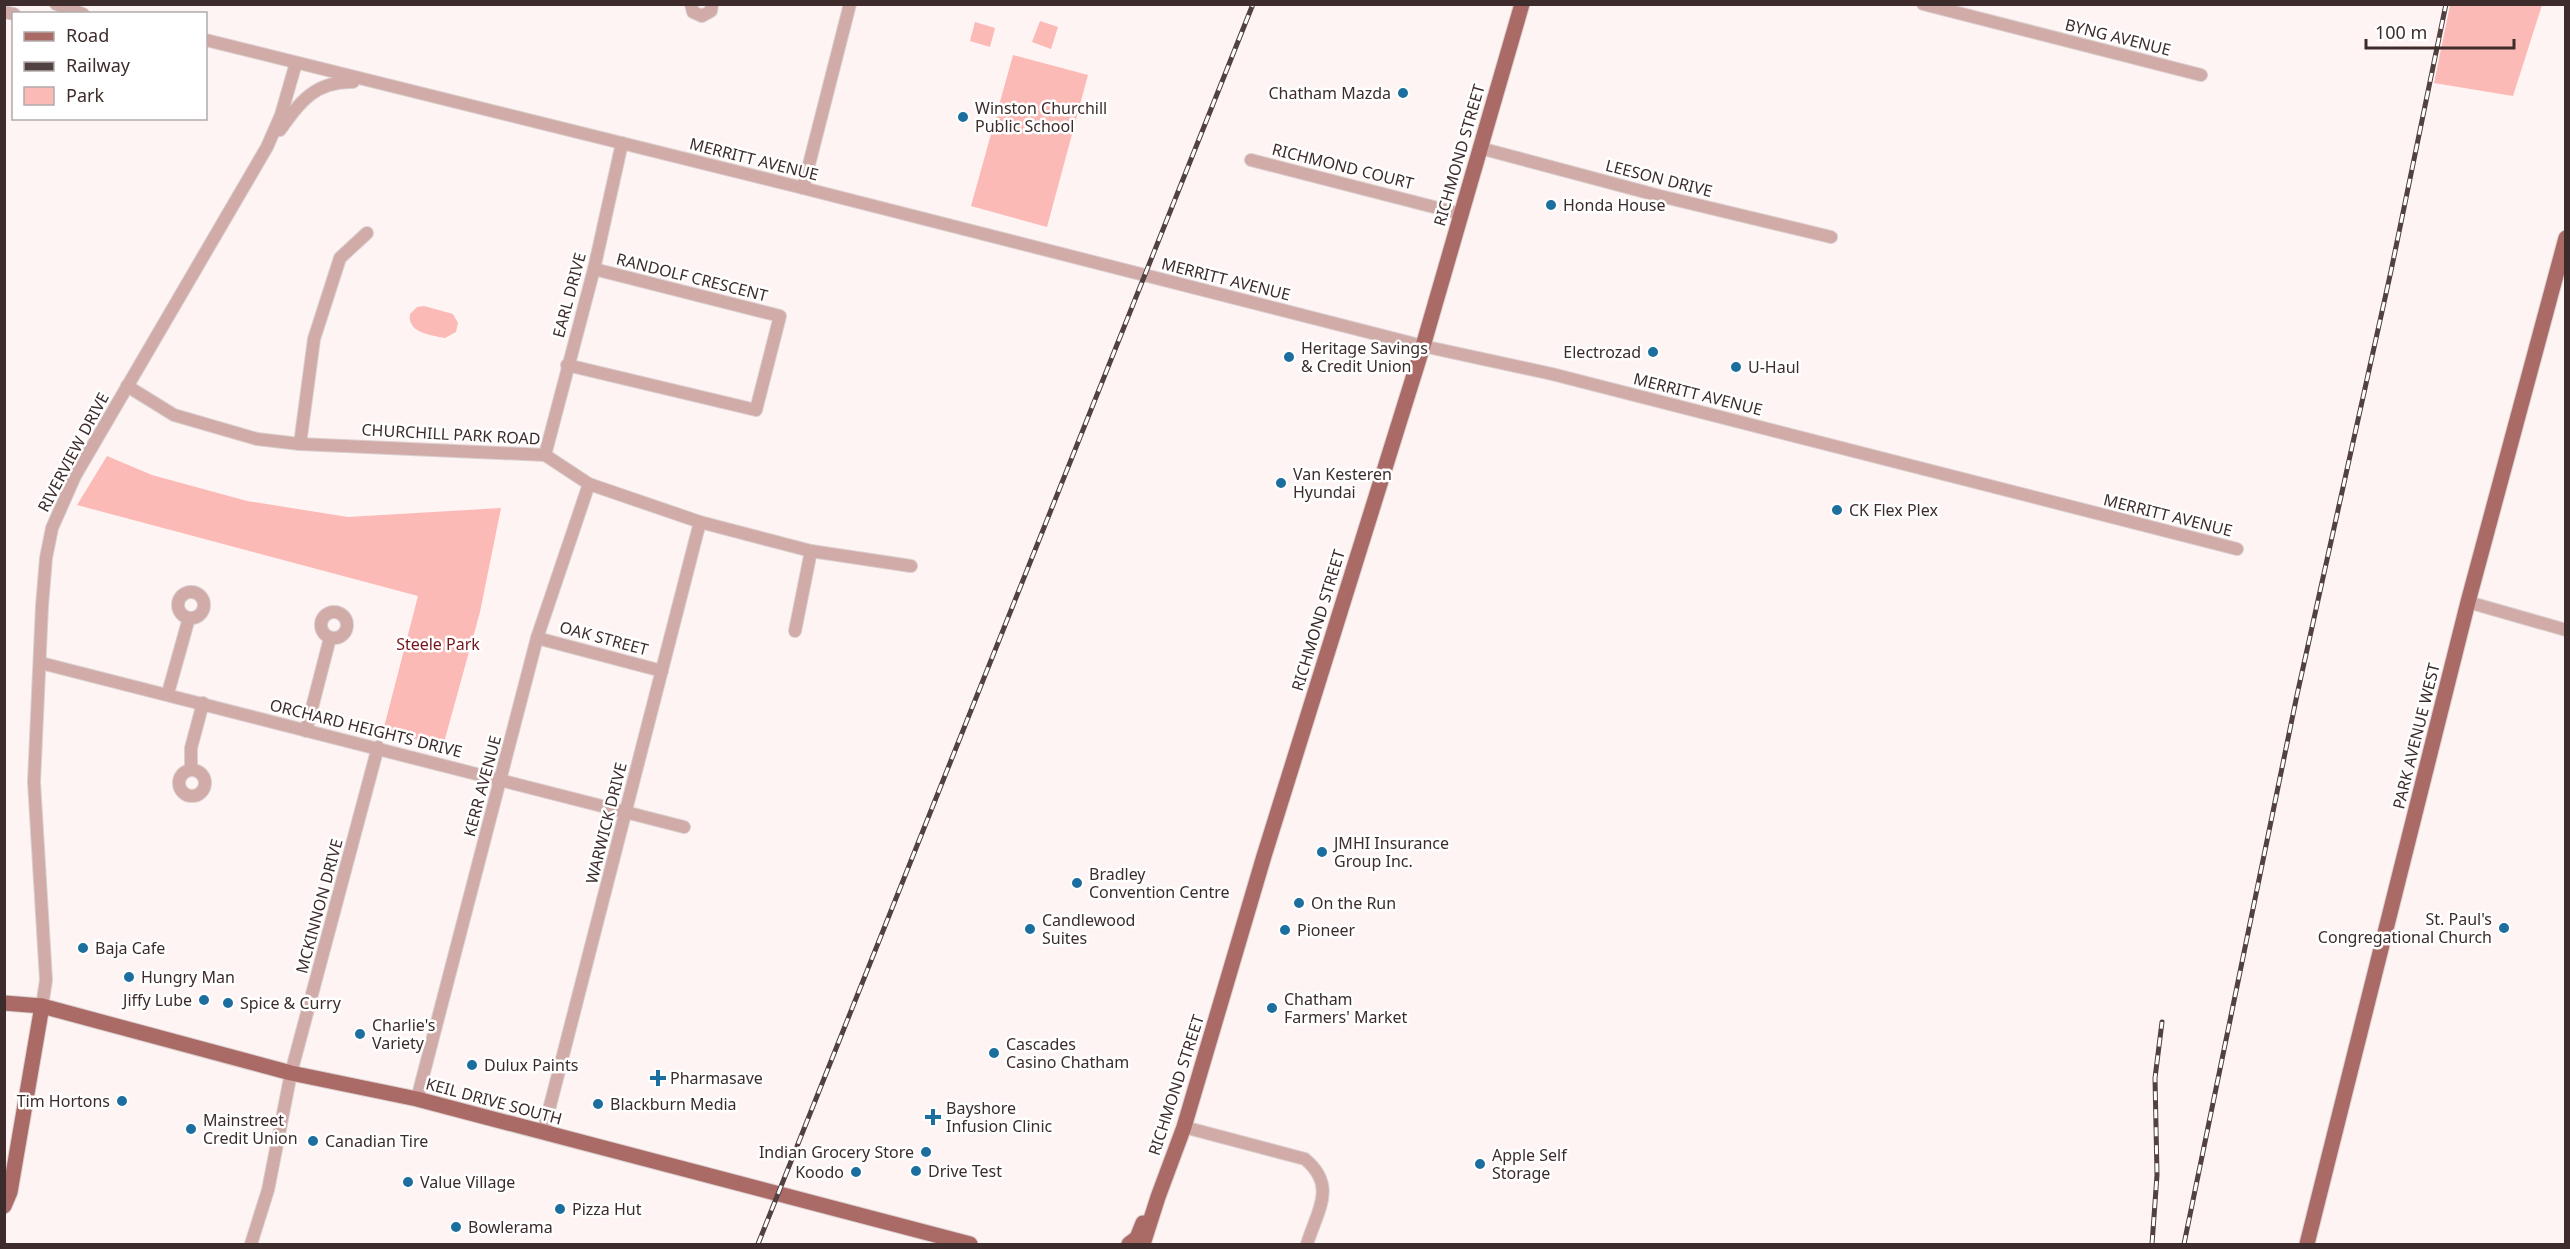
<svg xmlns="http://www.w3.org/2000/svg" width="2570" height="1249" font-family="'Noto Sans',sans-serif">
  <rect width="100%" height="100%" fill="#fef4f4"/>
  <g fill="#fcbab6">
    <polygon points="2450,5 2542,5 2513,96 2434,83"/>
    <polygon points="1040,21 1058,27 1051,49 1032,42"/>
    <polygon points="975,22 995,28 990,47 970,41"/>
    <polygon points="1013,55 1088,75 1047,227 971,206"/>
    <path d="M424 306 453 314 458 323 456 332 445 338C431 335 407 333 410 314L417 307Z"/>
    <polygon points="107,456 152,475 247,501 348,517 501,508 480,612 443,746 383,731 418,596 77,505"/>
  </g>
  <g fill="none" stroke-linecap="round" stroke-linejoin="round">
    <defs>
      <g id="minor">
        <polyline points="56,4 83,14"/>
        <polyline points="691,4 693,12 702,16 711,11 712,4"/>
        <polyline points="1923,4 2201,75"/>
        <polyline points="4,12 14,14"/>
        <polyline points="206,40 803,188 1423,346 1552,374 2237,549"/>
        <path d="M280 130C300 102 315 81 353 82"/>
        <polyline points="1480,148 1660,196 1831,237"/>
        <polyline points="1251,160 1461,214"/>
        <polyline points="803,188 850,4"/>
        <polyline points="567,365 756,410 780,316 594,269"/>
        <polyline points="127,386 174,415 257,439 300,444 545,455 589,484 700,522 811,551 911,566"/>
        <polyline points="300,444 314,339 340,258 367,233"/>
        <polyline points="545,455 594,269 622,143"/>
        <circle cx="191" cy="605" r="13"/>
        <polyline points="2468,602 2566,630"/>
        <circle cx="334" cy="625" r="13"/>
        <polyline points="795,631 811,551"/>
        <polyline points="537,638 662,671"/>
        <polyline points="41,663 684,827"/>
        <polyline points="168,693 189,618"/>
        <polyline points="306,731 330,638"/>
        <circle cx="192" cy="783" r="13"/>
        <polyline points="191,770 191,748 203,703"/>
        <polyline points="42,1006 46,980 34,782 42,606 46,558 52,528 75,476 267,147 281,115 296,63"/>
        <polyline points="417,1099 537,638 589,484"/>
        <path d="M1184 1127 1305 1159C1337 1186 1318 1209 1307 1244"/>
        <polyline points="543,1133 700,522"/>
        <polyline points="251,1244 268,1190 291,1073 378,747"/>
      </g>
      <g id="major">
        <polyline points="4,1003 42,1006 291,1073 417,1099 970,1244"/>
        <polyline points="4,1206 10,1192 42,1006"/>
        <polyline points="1129,1244 1137,1238 1143,1223"/>
        <polyline points="1143,1244 1158,1197 1184,1127 1264,856 1423,346 1522,4"/>
        <polyline points="2307,1244 2468,602 2566,238"/>
      </g>
    </defs>
    <use href="#minor" stroke="#dbd0d0" stroke-width="14"/>
    <use href="#major" stroke="#dbd0d0" stroke-width="17"/>
    <use href="#minor" stroke="#d0aba8" stroke-width="12"/>
    <use href="#major" stroke="#aa6a66" stroke-width="15"/>
    <defs>
      <g id="rail">
        <polyline points="758,1244 1253,4"/>
        <polyline points="2152,1244 2157,1175 2155,1078 2162,1022"/>
        <polyline points="2184,1244 2297,695 2391,271 2446,4"/>
      </g>
    </defs>
    <use href="#rail" stroke="#514140" stroke-width="5"/>
    <use href="#rail" stroke="#fff" stroke-width="3" stroke-dasharray="9" stroke-linecap="butt"/>
  </g>
  <g fill="#1c6e9f" stroke="#fff" stroke-width="2">
    <circle cx="1403" cy="93" r="6"/>
    <circle cx="963" cy="117" r="6"/>
    <circle cx="1551" cy="205" r="6"/>
    <circle cx="1653" cy="352" r="6"/>
    <circle cx="1289" cy="357" r="6"/>
    <circle cx="1736" cy="367" r="6"/>
    <circle cx="1281" cy="483" r="6"/>
    <circle cx="1837" cy="510" r="6"/>
    <circle cx="1322" cy="852" r="6"/>
    <circle cx="1077" cy="883" r="6"/>
    <circle cx="1299" cy="903" r="6"/>
    <circle cx="2504" cy="928" r="6"/>
    <circle cx="1030" cy="929" r="6"/>
    <circle cx="1285" cy="930" r="6"/>
    <circle cx="83" cy="948" r="6"/>
    <circle cx="129" cy="977" r="6"/>
    <circle cx="204" cy="1000" r="6"/>
    <circle cx="228" cy="1003" r="6"/>
    <circle cx="1272" cy="1008" r="6"/>
    <circle cx="360" cy="1034" r="6"/>
    <circle cx="994" cy="1053" r="6"/>
    <circle cx="472" cy="1065" r="6"/>
    <path d="M655 1069h6v6h6v6h-6v6h-6v-6h-6v-6h6z"/>
    <circle cx="122" cy="1101" r="6"/>
    <circle cx="598" cy="1104" r="6"/>
    <path d="M930 1108h6v6h6v6h-6v6h-6v-6h-6v-6h6z"/>
    <circle cx="191" cy="1129" r="6"/>
    <circle cx="313" cy="1141" r="6"/>
    <circle cx="926" cy="1152" r="6"/>
    <circle cx="1480" cy="1164" r="6"/>
    <circle cx="916" cy="1171" r="6"/>
    <circle cx="856" cy="1172" r="6"/>
    <circle cx="408" cy="1182" r="6"/>
    <circle cx="560" cy="1209" r="6"/>
    <circle cx="456" cy="1227" r="6"/>
  </g>
  <g text-anchor="middle" dominant-baseline="central" stroke-width="5" stroke-linejoin="round" paint-order="stroke">
    <g font-size="16" fill="#3d2c2b" stroke="#fff">
      <text transform="translate(2118 37) rotate(14)">BYNG AVENUE</text>
      <text transform="translate(1459 155) rotate(-74)">RICHMOND STREET</text>
      <text transform="translate(754 159) rotate(14)">MERRITT AVENUE</text>
      <text transform="translate(1343 166) rotate(14)">RICHMOND COURT</text>
      <text transform="translate(1659 178) rotate(14)">LEESON DRIVE</text>
      <text transform="translate(692 277) rotate(14)">RANDOLF CRESCENT</text>
      <text transform="translate(1226 279) rotate(14)">MERRITT AVENUE</text>
      <text transform="translate(569 295) rotate(-75)">EARL DRIVE</text>
      <text transform="translate(1698 394) rotate(14)">MERRITT AVENUE</text>
      <text transform="translate(451 434) rotate(3)">CHURCHILL PARK ROAD</text>
      <text transform="translate(73 452) rotate(-62)">RIVERVIEW DRIVE</text>
      <text transform="translate(2168 515) rotate(14)">MERRITT AVENUE</text>
      <text transform="translate(1318 620) rotate(-73)">RICHMOND STREET</text>
      <text transform="translate(604 638) rotate(15)">OAK STREET</text>
      <text transform="translate(366 728) rotate(14)">ORCHARD HEIGHTS DRIVE</text>
      <text transform="translate(2416 736) rotate(-76)">PARK AVENUE WEST</text>
      <text transform="translate(482 786) rotate(-75)">KERR AVENUE</text>
      <text transform="translate(606 823) rotate(-76)">WARWICK DRIVE</text>
      <text transform="translate(319 906) rotate(-75)">MCKINNON DRIVE</text>
      <text transform="translate(1176 1085) rotate(-72)">RICHMOND STREET</text>
      <text transform="translate(494 1101) rotate(15)">KEIL DRIVE SOUTH</text>
    </g>
    <g font-size="16" fill="#3d2c2b" stroke="#fff" text-anchor="start">
      <text x="1391" y="93" text-anchor="end">Chatham Mazda</text>
      <text x="975" y="108">Winston Churchill<tspan x="975" dy="18">Public School</tspan></text>
      <text x="1563" y="205">Honda House</text>
      <text x="1301" y="348">Heritage Savings<tspan x="1301" dy="18">&amp; Credit Union</tspan></text>
      <text x="1641" y="352" text-anchor="end">Electrozad</text>
      <text x="1748" y="367">U-Haul</text>
      <text x="1293" y="474">Van Kesteren<tspan x="1293" dy="18">Hyundai</tspan></text>
      <text x="1849" y="510">CK Flex Plex</text>
      <text x="1334" y="843">JMHI Insurance<tspan x="1334" dy="18">Group Inc.</tspan></text>
      <text x="1089" y="874">Bradley<tspan x="1089" dy="18">Convention Centre</tspan></text>
      <text x="1311" y="903">On the Run</text>
      <text x="2492" y="919" text-anchor="end">St. Paul's<tspan x="2492" dy="18">Congregational Church</tspan></text>
      <text x="1042" y="920">Candlewood<tspan x="1042" dy="18">Suites</tspan></text>
      <text x="1297" y="930">Pioneer</text>
      <text x="95" y="948">Baja Cafe</text>
      <text x="141" y="977">Hungry Man</text>
      <text x="1284" y="999">Chatham<tspan x="1284" dy="18">Farmers' Market</tspan></text>
      <text x="192" y="1000" text-anchor="end">Jiffy Lube</text>
      <text x="240" y="1003">Spice &amp; Curry</text>
      <text x="372" y="1025">Charlie's<tspan x="372" dy="18">Variety</tspan></text>
      <text x="1006" y="1044">Cascades<tspan x="1006" dy="18">Casino Chatham</tspan></text>
      <text x="484" y="1065">Dulux Paints</text>
      <text x="670" y="1078">Pharmasave</text>
      <text x="110" y="1101" text-anchor="end">Tim Hortons</text>
      <text x="610" y="1104">Blackburn Media</text>
      <text x="946" y="1108">Bayshore<tspan x="946" dy="18">Infusion Clinic</tspan></text>
      <text x="203" y="1120">Mainstreet<tspan x="203" dy="18">Credit Union</tspan></text>
      <text x="325" y="1141">Canadian Tire</text>
      <text x="914" y="1152" text-anchor="end">Indian Grocery Store</text>
      <text x="1492" y="1155">Apple Self<tspan x="1492" dy="18">Storage</tspan></text>
      <text x="928" y="1171">Drive Test</text>
      <text x="844" y="1172" text-anchor="end">Koodo</text>
      <text x="420" y="1182">Value Village</text>
      <text x="572" y="1209">Pizza Hut</text>
      <text x="468" y="1227">Bowlerama</text>
    </g>
    <g font-size="16" fill="#75161b" stroke="#fff">
      <text x="438" y="644">Steele Park</text>
    </g>
  </g>
  <rect width="2570" height="1249" fill="none" stroke="#3d2c2b" stroke-width="12"/>
  <rect x="12" y="12" width="195" height="108" fill="#ffffff" stroke="#b1abaa" stroke-width="1.5"/>
  <rect x="24" y="32" width="30" height="9" fill="#aa6a66" stroke="#b1abaa" stroke-width="1.5"/>
  <text x="66" y="42" font-size="18" fill="#3d2c2b">Road</text>
  <rect x="24" y="62" width="30" height="9" fill="#514140" stroke="#b1abaa" stroke-width="1.5"/>
  <text x="66" y="72" font-size="18" fill="#3d2c2b">Railway</text>
  <rect x="24" y="87" width="30" height="18" fill="#fcbab6" stroke="#b1abaa" stroke-width="1.5"/>
  <text x="66" y="102" font-size="18" fill="#3d2c2b">Park</text>
  <path d="M2366 39v9h148v-9" fill="none" stroke="#3d2c2b" stroke-width="3"/>
  <text x="2375" y="39" font-size="18" fill="#3d2c2b" stroke="#ffffff" stroke-width="4.5" paint-order="stroke">100 m</text>
</svg>
